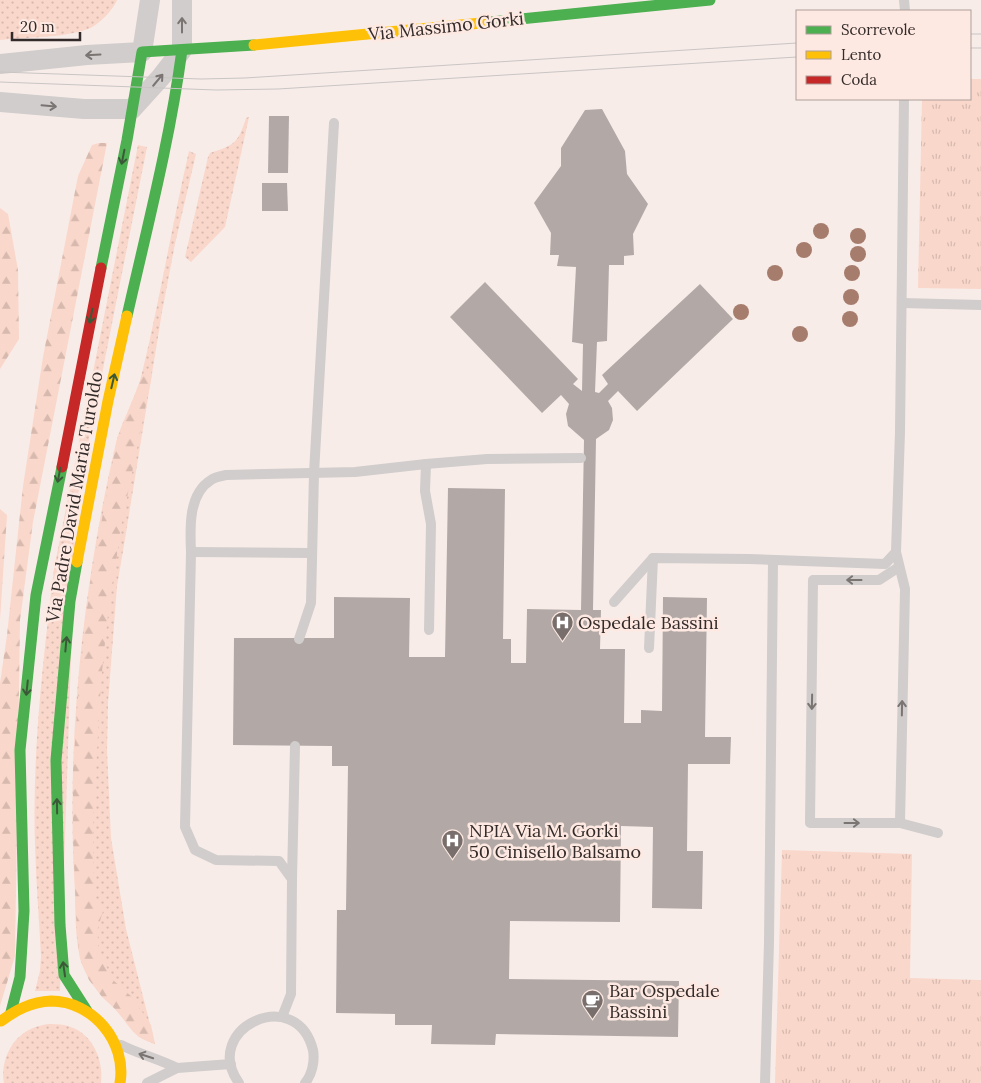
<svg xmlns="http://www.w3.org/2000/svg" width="981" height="1083" font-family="Lora,serif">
  <defs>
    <pattern id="grass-dots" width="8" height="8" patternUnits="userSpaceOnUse" patternTransform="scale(1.25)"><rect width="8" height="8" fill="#fad7cb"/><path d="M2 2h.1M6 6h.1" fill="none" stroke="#d7b9ae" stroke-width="1.8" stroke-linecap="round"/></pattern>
    <pattern id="forest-firs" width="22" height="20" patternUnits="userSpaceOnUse" patternTransform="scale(1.25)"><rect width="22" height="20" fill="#fad7cb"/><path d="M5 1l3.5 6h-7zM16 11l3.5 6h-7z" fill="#d7b9ae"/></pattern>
    <pattern id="park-tufts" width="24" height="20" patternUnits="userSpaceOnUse" patternTransform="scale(1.25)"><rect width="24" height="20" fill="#fad7cb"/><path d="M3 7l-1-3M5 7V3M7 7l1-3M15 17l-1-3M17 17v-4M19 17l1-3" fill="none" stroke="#d7b9ae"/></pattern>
  </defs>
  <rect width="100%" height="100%" fill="#f8ece8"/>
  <g fill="url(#grass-dots)">
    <path d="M0 0H117C113 10 99 25 88 29 64 38 26 37 0 40Z"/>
    <path d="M249 117 225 227 191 262 185 257 208 157 210 153C235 145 238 143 246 118Z"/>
    <path d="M138 145 147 147 76 505 60 991H35L40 971 41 956C39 919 36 882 35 845 32 753 43 660 54 569Z"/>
    <path d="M189 151 196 154 175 244 162 312 124 545 117 586 108 703 107 751 111 838 126 929 155 1044C149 1042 143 1040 138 1036 130 1030 124 1019 117 1011 102 994 86 981 80 958 74 932 76 900 74 873 67 733 84 579 116 443 122 419 137 397 142 373 160 299 172 225 189 151Z"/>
    <path d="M48 1024C53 1024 59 1024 64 1025 91 1030 104 1058 101 1083H4C0 1061 12 1036 33 1028 37 1026 43 1025 48 1024Z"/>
  </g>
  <g fill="url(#forest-firs)">
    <polygon points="99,143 107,143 33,522 20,620 15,956 0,1006 0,683 7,635 23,486 43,357 78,176 92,145"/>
    <polygon points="0,208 8,214 18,270 19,339 0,369"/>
    <polygon points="152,375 122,522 108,614 101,681 93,823 94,897 103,911 97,931 100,954 113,980 132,997 151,1025 155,1044 139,1037 115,1009 102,997 89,980 80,958 77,935 73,838 73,771 79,684 90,583 117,439 142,376"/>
    <polygon points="0,509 7,515 0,620"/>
  </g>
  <g fill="url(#park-tufts)">
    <polygon points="970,79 981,79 981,289 918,288 922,99 970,99"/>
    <polygon points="782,850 912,854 910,978 981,980 981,1083 775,1083"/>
  </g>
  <g fill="#b2a9a6">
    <polygon points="602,109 625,151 627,174 648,204 633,234 634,255 624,256 624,265 609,265 607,341 597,342 595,392 599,393 608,384 602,375 700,284 733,319 637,411 618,391 608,401 612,408 613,420 609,430 596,439 593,610 601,610 600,649 625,649 624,723 641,723 641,710 662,711 663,597 707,598 705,737 731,737 730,764 688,764 687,851 703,851 702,909 652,908 653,827 621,826 620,922 510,921 509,979 679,981 678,1037 496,1034 495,1045 431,1044 432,1025 395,1025 395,1014 336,1013 337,910 346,910 348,766 332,766 332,746 233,745 234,638 334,638 334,597 410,598 409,657 445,657 448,488 505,489 503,639 511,639 511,663 526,663 527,609 581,610 584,440 568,426 566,414 569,404 561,395 542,413 450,317 485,282 578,379 573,384 582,391 583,344 572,342 576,267 557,266 559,255 550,255 551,233 534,203 561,166 561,148 585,110"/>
    <polygon points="269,116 289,116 288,173 268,173"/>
    <polygon points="262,183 287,183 288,211 262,211"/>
  </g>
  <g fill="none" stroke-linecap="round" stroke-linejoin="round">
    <g stroke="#d0cdcc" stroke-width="10">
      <polyline points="904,0 905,11"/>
      <polyline points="902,303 981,305"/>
      <polyline points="426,464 425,491 431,524 429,630"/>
      <polyline points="191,552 311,553"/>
      <polyline points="896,552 905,589 900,823 810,823 813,580 879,580 899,567"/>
      <polyline points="614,602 653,558 749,559 885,564 896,552 900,432 904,99"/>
      <polyline points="299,639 311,603 314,473 334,123"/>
      <polyline points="649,648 653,558"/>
      <polyline points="900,823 938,833"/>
      <polyline points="292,879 295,746"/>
      <path d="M282 1017 291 994 292 879 279 861 216 860 195 850 185 827 191 552C190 529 188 494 211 480 215 477 221 476 226 475L355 472 426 464 487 459 581 458"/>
      <path d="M121 1045C139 1054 159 1059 177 1068"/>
      <polyline points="147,1083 177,1068 231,1064"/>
      <path d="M239 1083C200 1029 296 983 313 1050 315 1061 312 1075 305 1083"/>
      <polyline points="765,1083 769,942 773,561"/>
    </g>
    <g stroke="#d0cdcc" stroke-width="20">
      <polyline points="0,64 87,55 142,52 150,0"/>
      <polyline points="0,102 84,109 132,109 161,77 182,50 182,0"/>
    </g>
    <g stroke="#4caf50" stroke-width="11">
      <polyline points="481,23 710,0"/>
      <polyline points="101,268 127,140 142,52 254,45"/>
      <path d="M127 316C147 228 170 140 182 50"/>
      <polyline points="77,562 70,601 56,760 60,925 64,975 87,1011"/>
      <polyline points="11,1012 20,977 24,911 20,750 36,595 62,467"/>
    </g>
    <g stroke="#ffc107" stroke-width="11">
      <polyline points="254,45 481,23"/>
      <polyline points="77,562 108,401 127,316"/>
      <path d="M1 1021C16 1010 31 1002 51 1001 93 1001 127 1042 120 1083"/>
    </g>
    <polyline stroke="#c62828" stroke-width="11" points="62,467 101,268"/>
    <g stroke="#c8c5c4" stroke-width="1">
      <polyline points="970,34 981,34"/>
      <polyline points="970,48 981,48"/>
      <polyline points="0,72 201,79 245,78 797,43"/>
      <polyline points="0,82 216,90 278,89 797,57"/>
    </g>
  </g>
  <g fill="#a67d6d">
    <circle cx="821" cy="231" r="8"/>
    <circle cx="858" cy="236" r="8"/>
    <circle cx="804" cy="250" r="8"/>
    <circle cx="858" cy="254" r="8"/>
    <circle cx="775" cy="273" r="8"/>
    <circle cx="852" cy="273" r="8"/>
    <circle cx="851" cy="297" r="8"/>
    <circle cx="741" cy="312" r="8"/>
    <circle cx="850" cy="319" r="8"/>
    <circle cx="800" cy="334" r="8"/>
  </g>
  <defs><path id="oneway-shaft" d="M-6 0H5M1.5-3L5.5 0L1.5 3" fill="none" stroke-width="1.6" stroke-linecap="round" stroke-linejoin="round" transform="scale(1.25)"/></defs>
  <g stroke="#7a7472">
    <use href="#oneway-shaft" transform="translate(182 25) rotate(-90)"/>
    <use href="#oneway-shaft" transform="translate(93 55) rotate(177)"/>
    <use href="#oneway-shaft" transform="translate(158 80) rotate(-50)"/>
    <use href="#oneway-shaft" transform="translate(49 106) rotate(5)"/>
    <use href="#oneway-shaft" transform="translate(854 580) rotate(-180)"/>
    <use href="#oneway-shaft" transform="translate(812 702) rotate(91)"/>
    <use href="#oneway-shaft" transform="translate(902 708) rotate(-89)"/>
    <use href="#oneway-shaft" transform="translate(852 823)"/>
    <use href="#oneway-shaft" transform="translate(146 1056) rotate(-162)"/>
  </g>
  <g stroke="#3c5937">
    <use href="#oneway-shaft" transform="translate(123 157) rotate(101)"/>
    <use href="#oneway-shaft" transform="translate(91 316) rotate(101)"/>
    <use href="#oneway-shaft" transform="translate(113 381) rotate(-77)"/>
    <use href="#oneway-shaft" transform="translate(59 475) rotate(101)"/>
    <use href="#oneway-shaft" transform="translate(66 644) rotate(-85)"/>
    <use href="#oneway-shaft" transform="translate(27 688) rotate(96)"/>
    <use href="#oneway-shaft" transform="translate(57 806) rotate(-91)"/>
    <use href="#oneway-shaft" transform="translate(64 969) rotate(-98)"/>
  </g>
  <defs>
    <symbol id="hospital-pin" viewBox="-11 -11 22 30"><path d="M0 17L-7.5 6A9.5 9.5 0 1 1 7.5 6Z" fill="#786f6c" stroke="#fee9e2"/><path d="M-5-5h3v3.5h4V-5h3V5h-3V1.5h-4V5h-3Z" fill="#fff"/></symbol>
    <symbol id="cafe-pin" viewBox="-11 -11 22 30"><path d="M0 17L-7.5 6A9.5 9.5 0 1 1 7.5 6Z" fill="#786f6c" stroke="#fee9e2"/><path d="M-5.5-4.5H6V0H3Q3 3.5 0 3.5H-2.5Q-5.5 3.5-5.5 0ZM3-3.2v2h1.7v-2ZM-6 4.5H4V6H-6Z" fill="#fff"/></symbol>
  </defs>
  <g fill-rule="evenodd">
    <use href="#hospital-pin" x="550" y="610" width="25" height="34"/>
    <use href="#hospital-pin" x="440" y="828" width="25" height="34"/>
    <use href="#cafe-pin" x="580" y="988" width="25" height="34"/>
  </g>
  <g text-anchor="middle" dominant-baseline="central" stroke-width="5" stroke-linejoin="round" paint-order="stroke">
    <g font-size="18" fill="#332b29" stroke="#fee9e2">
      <text transform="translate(446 26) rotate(-6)">Via Massimo Gorki</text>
      <text transform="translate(74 497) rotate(-80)">Via Padre David Maria Turoldo</text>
    </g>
    <g font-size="18" fill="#332b29" stroke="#fee9e2" text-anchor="start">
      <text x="578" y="622">Ospedale Bassini</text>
      <text x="469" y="830">NPIA Via M. Gorki<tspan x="469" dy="21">50 Cinisello Balsamo</tspan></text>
      <text x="609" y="990">Bar Ospedale<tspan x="609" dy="21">Bassini</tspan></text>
    </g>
  </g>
  <rect x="796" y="10" width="175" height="90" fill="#fee9e2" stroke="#ad9d98"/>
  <rect x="806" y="26" width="25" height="8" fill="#4caf50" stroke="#ad9d98"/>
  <text x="841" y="35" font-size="15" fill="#332b29">Scorrevole</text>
  <rect x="806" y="51" width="25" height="8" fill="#ffc107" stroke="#ad9d98"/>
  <text x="841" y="60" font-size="15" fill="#332b29">Lento</text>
  <rect x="806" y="76" width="25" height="8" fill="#c62828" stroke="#ad9d98"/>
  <text x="841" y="85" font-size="15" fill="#332b29">Coda</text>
  <path d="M12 32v8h68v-8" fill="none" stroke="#332b29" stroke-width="2.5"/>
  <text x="20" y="32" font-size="15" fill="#332b29" stroke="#fee9e2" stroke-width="4" paint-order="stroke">20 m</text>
</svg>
